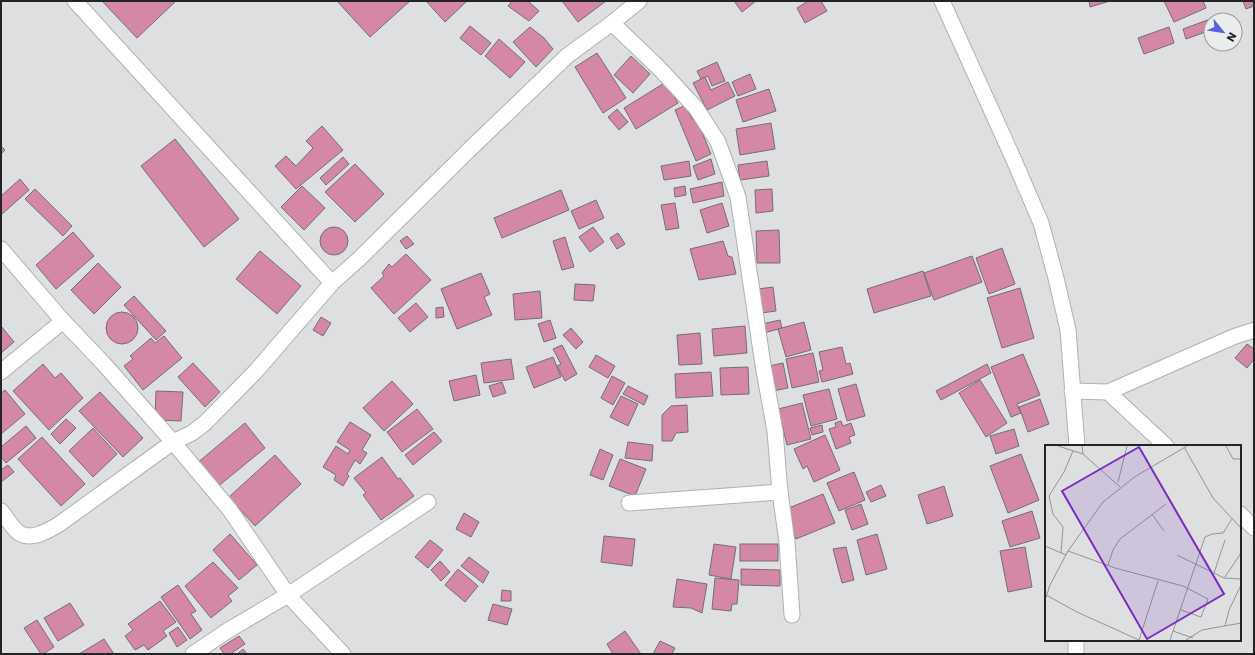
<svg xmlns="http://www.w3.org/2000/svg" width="1255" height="655" font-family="Poppins,sans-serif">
  <rect width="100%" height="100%" fill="#dddfe1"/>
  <g fill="#d588a5" stroke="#726f70">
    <polygon points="102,1 176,1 137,38"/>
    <polygon points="337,1 410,1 370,37"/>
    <polygon points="426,1 467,1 445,22"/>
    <polygon points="512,1 528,1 539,11 529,21 508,6"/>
    <polygon points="562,1 606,1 578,22"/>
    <polygon points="734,1 756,1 742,12"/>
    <polygon points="808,1 821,1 827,11 805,23 797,8"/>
    <polygon points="1089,1 1110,1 1090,7"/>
    <polygon points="1164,1 1203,1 1206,8 1174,22"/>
    <polygon points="1243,1 1253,1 1254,6 1246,9"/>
    <polygon points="1213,18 1214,20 1211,20 1211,30 1186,39 1183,29"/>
    <polygon points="470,26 491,43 481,55 460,38"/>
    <polygon points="530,27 544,38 553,49 536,67 513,42"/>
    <polygon points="1169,27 1174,43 1144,54 1138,38"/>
    <polygon points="499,39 525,62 510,78 485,56"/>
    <polygon points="597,53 626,98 603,113 575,67"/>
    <polygon points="631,56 650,74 633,93 614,75"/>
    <polygon points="717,62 725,81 712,86 708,76 701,79 697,71"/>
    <polygon points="750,74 756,89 738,96 732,82"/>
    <polygon points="705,77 711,90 728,82 735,96 707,110 693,83"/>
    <polygon points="666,82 678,103 636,129 624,108"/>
    <polygon points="769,89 776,111 743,122 736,100"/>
    <polygon points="686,105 692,119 696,118 711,154 696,161 675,110"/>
    <polygon points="617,109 628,122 619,130 608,117"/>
    <polygon points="771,123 775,149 740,155 736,129"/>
    <polygon points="322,126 343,150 296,189 275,166 286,156 296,166 313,148 306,141"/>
    <polygon points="175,139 239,219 204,247 141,166"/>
    <polygon points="1,146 5,150 1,154"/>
    <polygon points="343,157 349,164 326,185 320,178"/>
    <polygon points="711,159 715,174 698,180 693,166"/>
    <polygon points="689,161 691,176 664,180 661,166"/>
    <polygon points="767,161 769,176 740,180 738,165"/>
    <polygon points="355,164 384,194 355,222 325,192"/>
    <polygon points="20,179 29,190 1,215 1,196"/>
    <polygon points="722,182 724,196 693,203 690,189"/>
    <polygon points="302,186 325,208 304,230 281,207"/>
    <polygon points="685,186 686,195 675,197 674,188"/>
    <polygon points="35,189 72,226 63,236 25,199"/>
    <polygon points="772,189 773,211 756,213 755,190"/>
    <polygon points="561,190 569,210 502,238 494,218"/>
    <polygon points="596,200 604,218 579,229 571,211"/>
    <polygon points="675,203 679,228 666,230 661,205"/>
    <polygon points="722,203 729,226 707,233 700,210"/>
    <circle cx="334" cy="241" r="14"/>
    <polygon points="593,227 604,242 590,252 579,237"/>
    <polygon points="779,230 780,263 757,263 756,231"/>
    <polygon points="73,232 94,256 56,289 36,265"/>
    <polygon points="618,233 625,244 617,249 610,238"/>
    <polygon points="407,236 414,244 406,249 400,241"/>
    <polygon points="565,237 574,267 562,270 553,241"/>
    <polygon points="723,241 728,256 732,257 736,274 699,280 690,249"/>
    <polygon points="1002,248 1015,284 989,294 976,258"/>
    <polygon points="260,251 301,286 277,314 236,279"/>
    <polygon points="406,254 431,280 394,314 371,288 384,276 382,273 389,264 392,267"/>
    <polygon points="972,256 982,282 934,300 924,273"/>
    <polygon points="98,263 121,287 94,314 71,290"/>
    <polygon points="923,271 931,296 874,313 867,289"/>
    <polygon points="481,273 490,294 484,297 492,315 457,329 441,289"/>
    <polygon points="575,284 595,285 593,301 574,300"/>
    <polygon points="773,287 776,311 761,313 758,289"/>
    <polygon points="1020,288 1034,338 1002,348 987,298"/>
    <polygon points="540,291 542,318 515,320 513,294"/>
    <polygon points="134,296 166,331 156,340 124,305"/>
    <polygon points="416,303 428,317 410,332 398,318"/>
    <polygon points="443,307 444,317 436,318 436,308"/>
    <circle cx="122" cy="328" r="16"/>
    <polygon points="321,317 331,323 323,336 313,330"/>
    <polygon points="550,320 556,338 544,342 538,324"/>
    <polygon points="780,320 782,328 764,333 762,324"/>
    <polygon points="804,322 811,350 786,357 778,329"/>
    <polygon points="1,326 14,342 1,353"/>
    <polygon points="745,326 747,353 714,356 712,329"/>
    <polygon points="571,328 583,342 576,349 563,335"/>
    <polygon points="700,333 702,364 679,365 677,335"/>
    <polygon points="164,336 182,358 143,390 124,366 133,359 130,356 151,338 155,343"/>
    <polygon points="1247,344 1254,349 1254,359 1247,368 1235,358"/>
    <polygon points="562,345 577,374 565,381 557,366 561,364 553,349"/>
    <polygon points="842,347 846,364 850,363 853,374 822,382 819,371 823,370 819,352"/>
    <polygon points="813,353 819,382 792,388 786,359"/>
    <polygon points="1023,354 1040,395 1017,404 1021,413 1011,417 991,367"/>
    <polygon points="596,355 615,366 608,378 589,367"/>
    <polygon points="553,357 561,377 534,388 526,367"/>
    <polygon points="511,359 514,379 484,383 481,363"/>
    <polygon points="193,363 220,392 205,407 178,377"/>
    <polygon points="783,363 788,388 773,391 769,366"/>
    <polygon points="43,364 55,378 61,373 83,398 49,430 13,391"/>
    <polygon points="987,364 991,373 941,400 936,391"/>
    <polygon points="748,367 749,394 721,395 720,368"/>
    <polygon points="711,372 713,396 676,398 675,374"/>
    <polygon points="476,375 480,395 454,401 449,381"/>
    <polygon points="612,376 625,383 613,405 601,398"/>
    <polygon points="980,380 1007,423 986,437 959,393"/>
    <polygon points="392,381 413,404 384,431 363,408"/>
    <polygon points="502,382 506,393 493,397 489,386"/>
    <polygon points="856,384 865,416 847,421 838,389"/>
    <polygon points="628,386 648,396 644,405 623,394"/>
    <polygon points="829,389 837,419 811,426 803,395"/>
    <polygon points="5,390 25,414 1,434 1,393"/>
    <polygon points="156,391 183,392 181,421 155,420"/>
    <polygon points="100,392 143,438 123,457 79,411"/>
    <polygon points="621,396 638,404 628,426 610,417"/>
    <polygon points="1040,399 1049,424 1028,432 1019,407"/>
    <polygon points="802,403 811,439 787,445 778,409"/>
    <polygon points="687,405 688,432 676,433 672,441 662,441 662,415 671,406"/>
    <polygon points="417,409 433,429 402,452 387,432"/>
    <polygon points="66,419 76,428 60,444 51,434"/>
    <polygon points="841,421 843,426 851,423 855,435 849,437 851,443 836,449 829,429 836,427 835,423"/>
    <polygon points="350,422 371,435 362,450 367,453 360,464 355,460 347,474 349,476 343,486 334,480 336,475 323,467 336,446 348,454 350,450 337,442"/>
    <polygon points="245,423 265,448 216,488 196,464"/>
    <polygon points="822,425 823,432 812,435 810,428"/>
    <polygon points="26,426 36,438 6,463 1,457 1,447"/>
    <polygon points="93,428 117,454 93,477 69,451"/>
    <polygon points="1014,429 1019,446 996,454 990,436"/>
    <polygon points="434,432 442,441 413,465 405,455"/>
    <polygon points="825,435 840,470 814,482 807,466 803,469 794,449"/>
    <polygon points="42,437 85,484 61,506 18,459"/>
    <polygon points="628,442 653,445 652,461 625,458"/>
    <polygon points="600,449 613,455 603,480 590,475"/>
    <polygon points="1021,454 1039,500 1008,513 990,466"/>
    <polygon points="275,455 301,484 255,526 229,497"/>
    <polygon points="382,457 398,479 400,478 414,496 381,520 363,495 366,493 354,478"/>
    <polygon points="620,459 646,469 635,496 609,486"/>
    <polygon points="8,465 14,472 1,482 1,470"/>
    <polygon points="854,472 865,500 839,511 827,483"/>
    <polygon points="881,485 886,496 871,502 866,492"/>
    <polygon points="944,486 953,516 927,524 918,495"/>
    <polygon points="823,494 835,523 796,539 784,510"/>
    <polygon points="861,504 868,524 852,530 845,510"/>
    <polygon points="1032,511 1040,538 1010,547 1002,521"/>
    <polygon points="464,513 479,522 471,537 456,529"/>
    <polygon points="230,534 257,565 239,580 213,550"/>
    <polygon points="877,534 887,569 866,575 857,540"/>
    <polygon points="604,536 635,539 632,566 601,562"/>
    <polygon points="430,540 443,550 428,568 415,557"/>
    <polygon points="714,544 736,547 731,579 709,575"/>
    <rect x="740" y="544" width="38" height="17"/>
    <polygon points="846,547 854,580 842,583 833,549"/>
    <polygon points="1025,547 1032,587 1008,592 1000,551"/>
    <polygon points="469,557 489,572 483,583 461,566"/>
    <polygon points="440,561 450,572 441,581 431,570"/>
    <polygon points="213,562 238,588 228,596 232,601 211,618 185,586"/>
    <polygon points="458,569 478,586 465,602 445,585"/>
    <polygon points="741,569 780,570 780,586 741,585"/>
    <polygon points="715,578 739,580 737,604 732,604 731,611 712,609"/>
    <polygon points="677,579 707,584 702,613 691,608 673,607"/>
    <polygon points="178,585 196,611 191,614 202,630 190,639 161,597"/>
    <polygon points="502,590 511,591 511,601 501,601"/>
    <polygon points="160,601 176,622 163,631 167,636 148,650 144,645 135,650 125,636 133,630 128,624"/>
    <polygon points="70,603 84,625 58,641 44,618"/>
    <polygon points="493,604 512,609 507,625 488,620"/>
    <polygon points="37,620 54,647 43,654 41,654 24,628"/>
    <polygon points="178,627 187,640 177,647 169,633"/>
    <polygon points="625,631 641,654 613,654 607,644"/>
    <polygon points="239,636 245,644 230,654 224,654 220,648"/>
    <polygon points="104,639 114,654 79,654"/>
    <polygon points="660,641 675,648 672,654 653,654"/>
    <polygon points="243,649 247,654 237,654"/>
  </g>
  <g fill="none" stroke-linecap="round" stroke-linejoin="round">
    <defs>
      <g id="minor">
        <polyline points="75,1 332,283"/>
        <polyline points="942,1 1013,158 1041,223 1056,278 1068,330 1077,446"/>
        <polyline points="612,23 659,68 696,108 718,142 738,197 763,365 775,431 780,492 787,542 792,615"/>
        <polyline points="1,249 63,321 103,363 173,442 230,510 288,595 343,654"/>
        <polyline points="1,372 63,321"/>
        <polyline points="1072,391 1108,392 1233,337 1254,330"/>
        <polyline points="1108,392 1166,446"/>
        <polyline points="629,503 780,492"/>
        <path d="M1 511C5 516 14 530 19 533 32 541 47 531 58 525L173 442 192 433 205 423 256 371 332 283 359 259 469 150 567 56 612 23 639 1"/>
        <polyline points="1240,514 1254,528"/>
        <polyline points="193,654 227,631 288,595 428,502"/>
        <polyline points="1076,654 1076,640"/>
      </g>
    </defs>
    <use href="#minor" stroke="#aeb1b3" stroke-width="17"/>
    <use href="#minor" stroke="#fff" stroke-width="15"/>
  </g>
  <g transform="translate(1045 445)">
    <rect width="196" height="196" fill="#dddfe1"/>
    <path fill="none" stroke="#939496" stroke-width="1" d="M13 1 38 9M37 1 38 9 75 42M181 1 188 14H196M139 2 168 53 196 83M73 37 82 1M107 69 119 86M0 101 21 110M23 106 70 123 138 141 163 154 156 172 136 165M16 108 18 82 8 69 4 51 19 27 28 6M132 110 179 133 196 134M63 120 68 105 75 94 121 59M169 128 180 95M180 132 196 108M1 150 32 167 94 195 113 136M0 155 5 140 23 106 58 57 91 31 142 1M180 181 184 165 196 140M128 186 148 193M125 195 160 92 167 89 178 88 187 74M141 195 157 185 196 178"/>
    <path fill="#7b2cbf" fill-opacity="0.15" stroke="#7b2cbf" stroke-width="2" d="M94 2 179 149 102 194 17 46Z"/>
    <rect width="196" height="196" fill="none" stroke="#232425" stroke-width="2"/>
  </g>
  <rect width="1255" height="655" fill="none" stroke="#232425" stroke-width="4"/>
  <g transform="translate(1223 32) rotate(120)"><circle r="19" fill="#eaecee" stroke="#9a9c9e"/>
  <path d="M0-3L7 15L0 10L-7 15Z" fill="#5765dc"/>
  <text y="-6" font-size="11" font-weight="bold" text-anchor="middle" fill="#232425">N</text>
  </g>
</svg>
